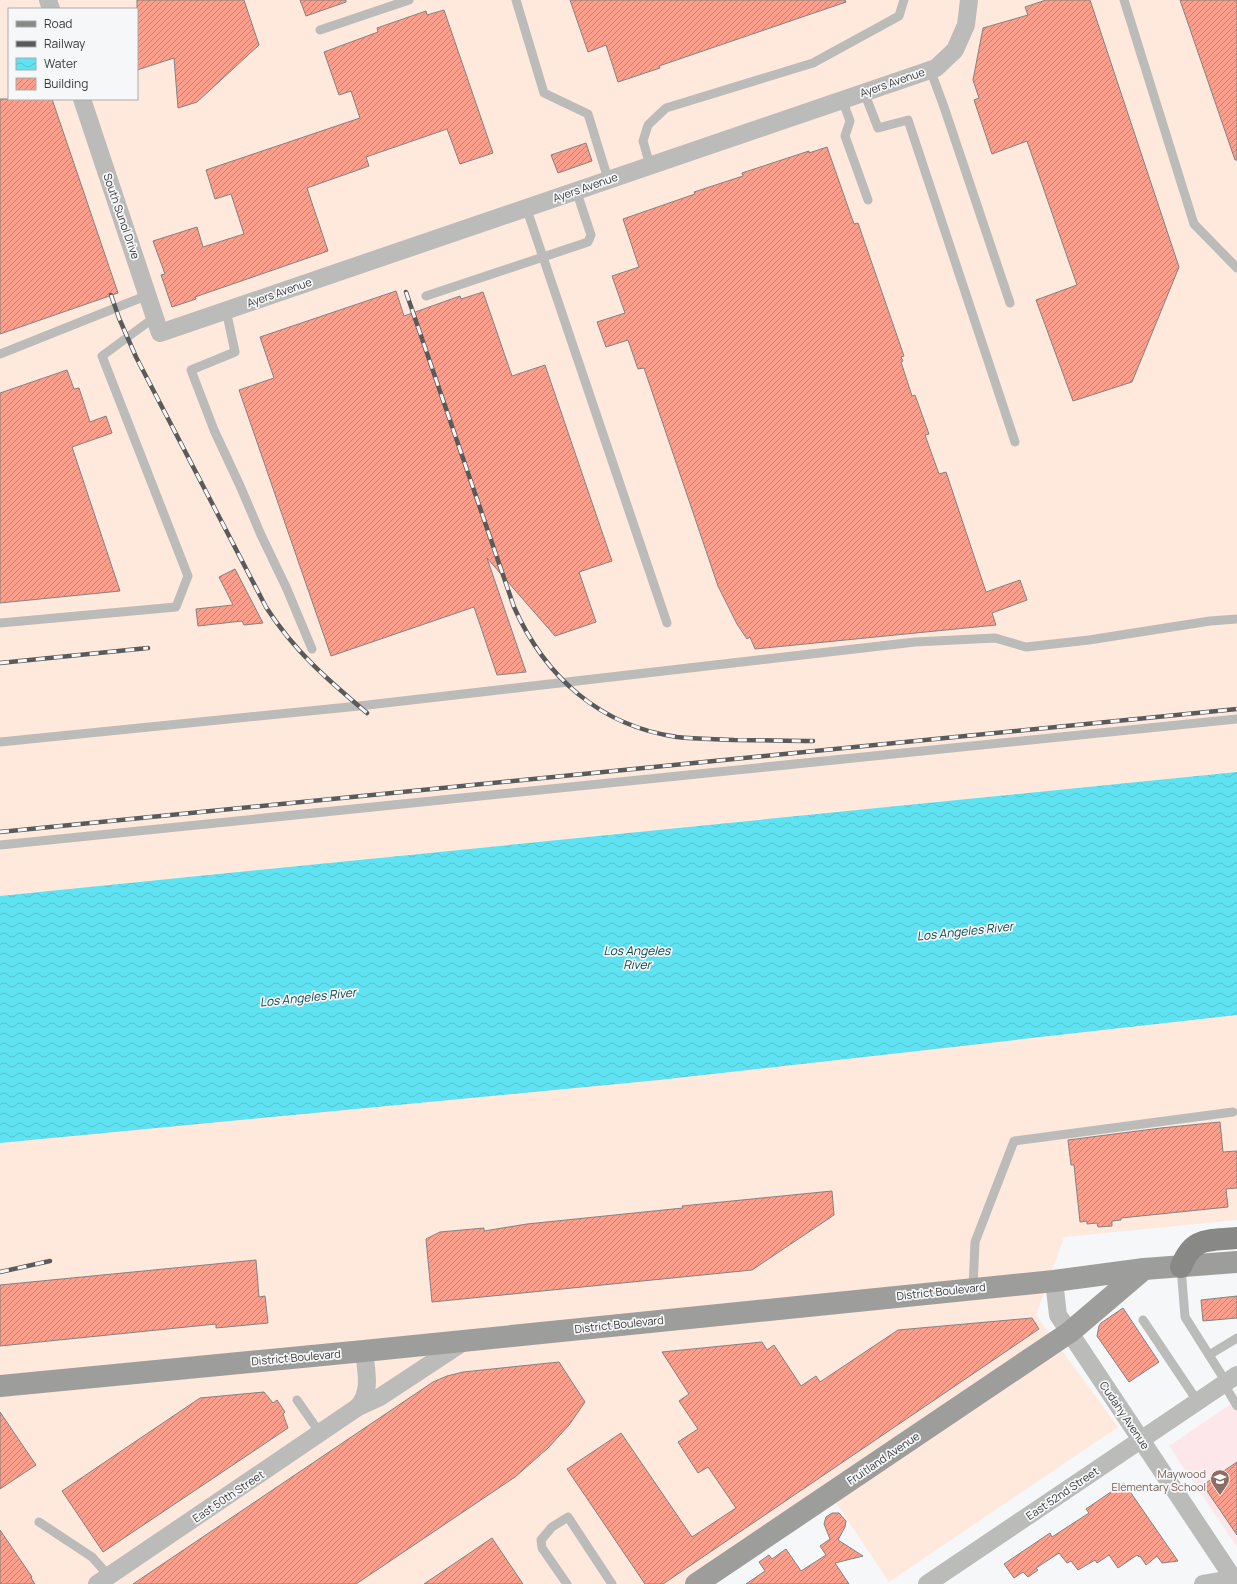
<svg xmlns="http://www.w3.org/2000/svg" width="1237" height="1584" font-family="Manrope,sans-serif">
  <defs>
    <pattern id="water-waves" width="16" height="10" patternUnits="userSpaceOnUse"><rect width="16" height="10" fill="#5fe2f2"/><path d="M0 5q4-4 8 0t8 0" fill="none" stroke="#53c3d0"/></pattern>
    <pattern id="building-hatch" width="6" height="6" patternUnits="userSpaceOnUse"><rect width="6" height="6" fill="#fb9e8b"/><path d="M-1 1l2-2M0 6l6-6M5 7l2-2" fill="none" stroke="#cc8273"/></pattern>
  </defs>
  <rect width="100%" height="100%" fill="#f6f7f9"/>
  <path fill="#ffe8dc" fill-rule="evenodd" d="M0 0H1237V1220L1064 1237 1036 1315 1118 1427 889 1582 834 1500 705 1584H0ZM9 9H137V99H9Z"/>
  <polygon fill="#fde7ea" points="1237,1400 1237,1547 1169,1446"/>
  <polygon fill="url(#water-waves)" points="1237,772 1237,1015 659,1080 0,1143 0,896"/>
  <g fill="url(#building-hatch)" stroke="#848282">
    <polygon points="137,0 244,0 259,45 197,102 178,108 174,58 137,70"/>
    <polygon points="300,0 346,0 346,2 306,16"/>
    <polygon points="570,0 845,0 846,2 659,66 660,68 618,82 606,45 588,52"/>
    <polygon points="1046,0 1090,0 1179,267 1132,382 1073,401 1036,300 1077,285 1027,141 992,154 974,100 979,98 973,80 983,28 1028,15 1025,7"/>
    <polygon points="1180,0 1237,0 1237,160 1235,160"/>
    <polygon points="444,10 493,153 460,164 447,129 366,157 369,166 307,188 328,251 195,297 196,299 172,307 161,275 165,274 153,241 197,227 203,247 244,234 231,194 215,199 206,170 360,118 351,91 339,95 324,52 378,32 377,28 426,11 427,15"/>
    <polygon points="0,99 52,99 118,293 0,334"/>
    <polygon points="586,143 592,161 558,173 551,155"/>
    <polygon points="827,147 854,224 858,223 904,356 901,357 903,361 901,362 912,396 915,395 929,434 925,435 939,474 946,472 986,592 1020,580 1027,600 992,613 996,625 755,649 750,637 747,639 737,624 718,586 644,368 638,369 628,340 606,347 597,322 625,313 612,276 639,267 623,219 695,194 694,192 743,176 742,173 809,151 809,153"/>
    <polygon points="396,291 404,316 460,296 461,299 483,292 512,376 545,365 612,561 579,572 596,622 555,636 487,558 526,672 497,675 474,607 331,656 239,390 274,378 260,337"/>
    <polygon points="67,370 74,389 79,388 90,422 106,416 112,433 72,447 120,591 0,603 0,393"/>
    <polygon points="235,569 263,623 244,625 242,621 198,626 196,609 233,605 219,577"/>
    <polygon points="1220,1122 1223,1152 1237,1151 1237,1188 1226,1189 1228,1207 1121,1218 1121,1220 1112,1221 1112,1226 1098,1227 1097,1223 1087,1224 1087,1221 1080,1222 1074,1165 1071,1165 1068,1140 1161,1128"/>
    <polygon points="832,1191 834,1215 752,1270 432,1302 426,1239 440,1232 484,1228 484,1231 527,1224 683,1208 682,1206"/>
    <polygon points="256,1260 259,1297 265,1296 268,1323 216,1328 216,1324 0,1346 0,1285"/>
    <polygon points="1237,1296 1237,1318 1203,1321 1201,1300"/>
    <polygon points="1123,1308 1159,1362 1129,1382 1097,1336 1099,1326 1101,1323"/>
    <polygon points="1032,1318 1039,1329 663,1584 645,1584 567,1469 621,1433 692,1537 736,1508 708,1467 698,1473 678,1442 698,1429 679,1401 689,1394 662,1352 762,1342 767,1350 774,1345 801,1386 816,1376 820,1382 898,1330"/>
    <polygon points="559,1362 585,1402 569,1425 548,1448 515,1477 356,1584 133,1584 433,1382 447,1376 463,1372"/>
    <polygon points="264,1392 273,1403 277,1400 285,1412 283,1414 288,1428 103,1552 62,1491 200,1398"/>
    <polygon points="0,1412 36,1465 0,1489"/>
    <polygon points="1237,1462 1237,1535 1203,1485"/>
    <polygon points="1124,1483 1178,1561 1162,1563 1157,1556 1146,1565 1140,1556 1139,1557 1137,1555 1118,1568 1109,1555 1097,1563 1095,1560 1078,1570 1071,1561 1067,1563 1059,1553 1036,1568 1038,1570 1028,1577 1023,1572 1014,1578 1004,1564 1050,1533 1052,1537 1089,1513 1086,1509"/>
    <polygon points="832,1513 839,1513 846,1521 845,1527 838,1540 863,1556 835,1563 849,1584 746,1584 765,1571 759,1562 769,1555 772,1559 786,1549 801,1571 826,1555 820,1546 830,1539 824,1524 826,1517"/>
    <polygon points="0,1530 32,1577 31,1578 35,1584 0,1584"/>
    <polygon points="492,1538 523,1584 424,1584"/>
  </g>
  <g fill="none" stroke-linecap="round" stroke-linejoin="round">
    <g stroke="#bbbbba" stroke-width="9">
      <polyline points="516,0 544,93 588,114 608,179"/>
      <polyline points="1124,0 1194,224 1237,268"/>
      <polyline points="320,30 409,0"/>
      <polyline points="930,69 944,107 1010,303"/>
      <polyline points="864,92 878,128 908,120 1015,442"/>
      <polyline points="842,99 850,121 845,136 868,200"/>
      <polyline points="650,165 643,141 648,125 666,108 813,63 899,16 904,0"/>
      <polyline points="526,207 667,623"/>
      <polyline points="426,296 588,242 591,235 576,190"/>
      <polyline points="226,310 235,352 191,370 214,430 241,488 261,535 286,587 312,649"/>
      <polyline points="0,354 148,295"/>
      <polyline points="0,623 176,607 188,576 102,356 155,317"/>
      <polyline points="0,742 359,706 915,642 995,638 1026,647 1089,640 1210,621 1237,619"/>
      <polyline points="0,845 1237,719"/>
      <polyline points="1181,1267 1185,1317 1226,1382"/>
      <polyline points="973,1288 975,1242 1014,1141 1233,1112"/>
      <polyline points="1143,1320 1198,1402"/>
      <polyline points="1209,1355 1237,1338"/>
      <polyline points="1224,1384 1237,1406"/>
      <polyline points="297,1400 320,1433"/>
      <polyline points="39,1522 92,1557 109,1576"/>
      <polyline points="567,1584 542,1548 541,1540 552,1527 568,1517 612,1584"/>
    </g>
    <g stroke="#bbbbba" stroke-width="18">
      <polyline points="48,0 51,9"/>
      <polyline points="82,99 160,333 936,68 955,50 966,25 969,0"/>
      <polyline points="1054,1281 1058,1315 1237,1584"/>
      <path d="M358 1407C372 1391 366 1371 364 1351"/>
      <polyline points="97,1584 358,1407 380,1397 465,1341"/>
      <polyline points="927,1584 1237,1375"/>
      <polyline points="1203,1584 1233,1579"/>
    </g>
    <g stroke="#9d9d9c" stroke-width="22">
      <polyline points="0,1386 364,1351 1054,1281 1144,1269 1237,1262"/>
      <polyline points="696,1584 1070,1332 1144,1269"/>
    </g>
    <path stroke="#888887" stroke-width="22" d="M1181 1267C1193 1236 1208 1241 1237 1238"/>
    <defs>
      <g id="rail">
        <path d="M406 292 514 607C545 677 600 726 677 737 696 739 715 739 734 740 761 740 787 741 813 741"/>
        <path d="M111 295 119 318 136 357 266 607C294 651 328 680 367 713"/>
        <polyline points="0,663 148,648"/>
        <polyline points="0,832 1237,709"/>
        <polyline points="0,1272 50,1261"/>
      </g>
    </defs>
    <use href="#rail" stroke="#595a5b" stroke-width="4.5"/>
    <use href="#rail" stroke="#f6f7f9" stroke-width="3" stroke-dasharray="9" stroke-linecap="butt"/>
  </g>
  <defs>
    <symbol id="school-pin" viewBox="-11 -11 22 30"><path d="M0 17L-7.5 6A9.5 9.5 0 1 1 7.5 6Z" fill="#8d6e63" stroke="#f6f7f9"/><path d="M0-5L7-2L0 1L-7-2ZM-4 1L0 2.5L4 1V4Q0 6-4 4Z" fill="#fff"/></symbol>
  </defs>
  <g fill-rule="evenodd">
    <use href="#school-pin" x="1209" y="1468" width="22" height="30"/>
  </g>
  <g text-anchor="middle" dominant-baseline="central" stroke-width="3.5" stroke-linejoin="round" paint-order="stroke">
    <g font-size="11" fill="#383939" stroke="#f6f7f9">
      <text transform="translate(892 82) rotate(-19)">Ayers Avenue</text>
      <text transform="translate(585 187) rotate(-19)">Ayers Avenue</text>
      <text transform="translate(122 216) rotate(71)">South Sunol Drive</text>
      <text transform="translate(279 292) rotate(-19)">Ayers Avenue</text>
      <text transform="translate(941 1291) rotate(-6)">District Boulevard</text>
      <text transform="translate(619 1324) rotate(-6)">District Boulevard</text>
      <text transform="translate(296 1357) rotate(-5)">District Boulevard</text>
      <text transform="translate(1125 1415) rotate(56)">Cudahy Avenue</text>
      <text transform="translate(883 1458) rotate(-34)">Fruitland Avenue</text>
      <text transform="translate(1062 1493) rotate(-34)">East 52nd Street</text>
      <text transform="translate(228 1496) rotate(-34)">East 50th Street</text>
    </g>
    <g font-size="11" fill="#785e54" stroke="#f6f7f9" text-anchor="end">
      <text x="1206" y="1473">Maywood<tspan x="1206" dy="13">Elementary School</tspan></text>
    </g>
    <g font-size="12" font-style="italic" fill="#0a474d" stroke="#f6f7f9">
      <text transform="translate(965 931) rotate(-6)">Los Angeles River</text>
      <text x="637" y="950">Los Angeles<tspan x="637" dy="14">River</tspan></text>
      <text transform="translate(308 997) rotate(-6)">Los Angeles River</text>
    </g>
  </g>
  <rect x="8" y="8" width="130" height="92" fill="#f6f7f9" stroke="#aaabac"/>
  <rect x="16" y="21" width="20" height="6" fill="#888887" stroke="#aaabac"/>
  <text x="44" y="28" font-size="12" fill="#383939">Road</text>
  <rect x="16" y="41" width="20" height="6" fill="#595a5b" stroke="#aaabac"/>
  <text x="44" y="48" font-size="12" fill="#383939">Railway</text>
  <rect x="16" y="58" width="20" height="12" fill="url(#water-waves)" stroke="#aaabac"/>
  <text x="44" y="68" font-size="12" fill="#383939">Water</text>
  <rect x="16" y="78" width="20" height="12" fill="url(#building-hatch)" stroke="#aaabac"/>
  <text x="44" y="88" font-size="12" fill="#383939">Building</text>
</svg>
